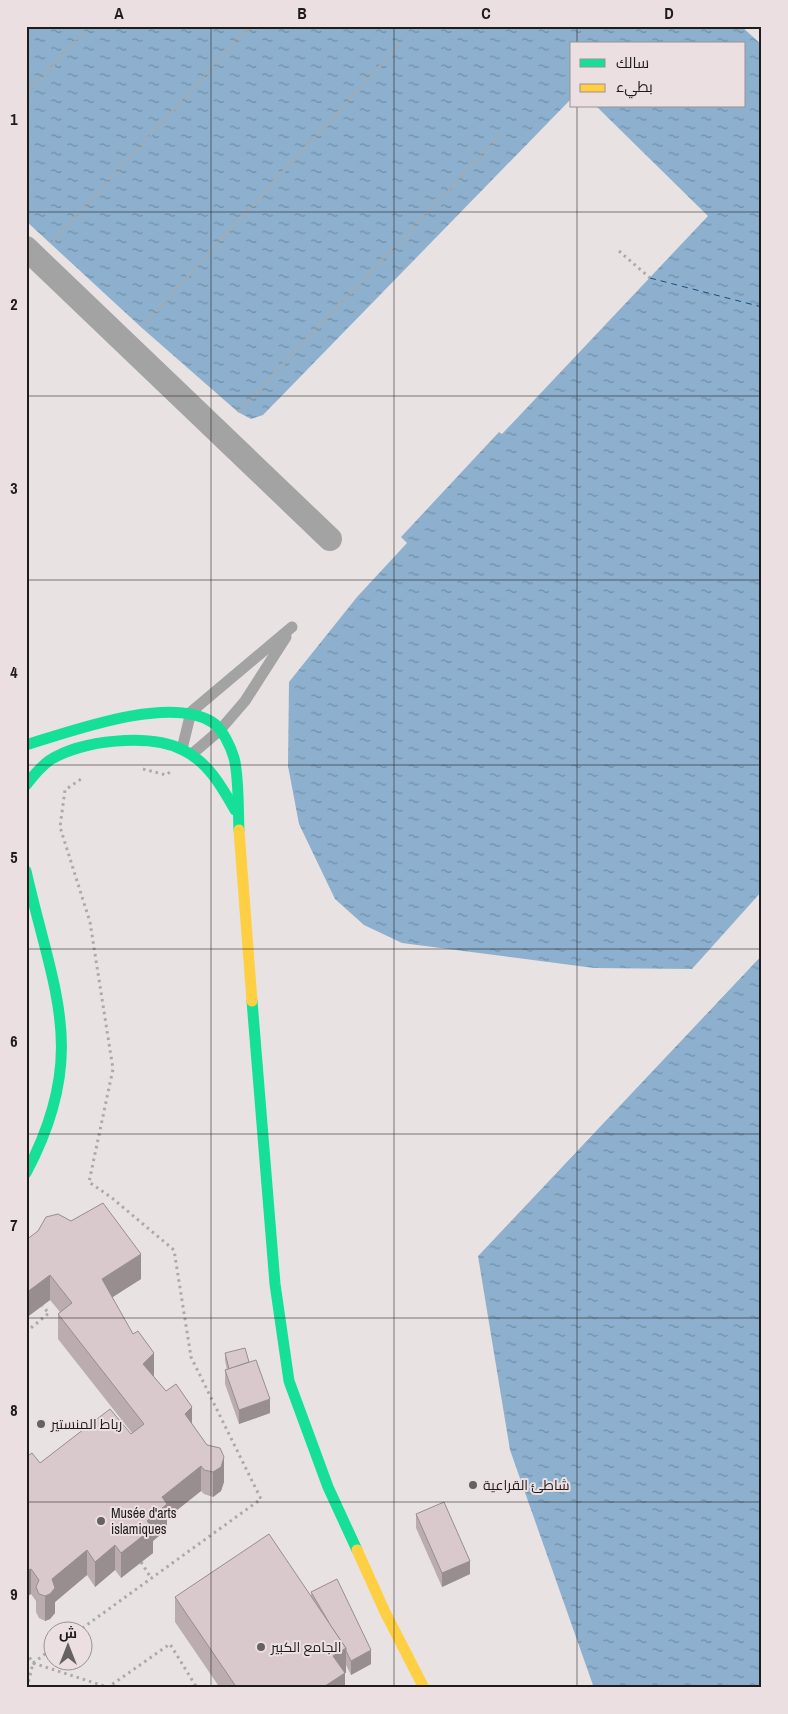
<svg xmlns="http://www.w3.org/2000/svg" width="788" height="1714" font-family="'Archivo Narrow',Cairo,sans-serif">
  <defs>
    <pattern id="water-ripples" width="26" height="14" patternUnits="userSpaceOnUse" patternTransform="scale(1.25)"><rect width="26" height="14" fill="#8cb0cd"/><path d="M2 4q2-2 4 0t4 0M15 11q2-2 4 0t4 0" fill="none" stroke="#728ea6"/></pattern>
  </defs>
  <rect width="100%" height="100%" fill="#e9e2e3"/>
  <g fill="url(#water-ripples)">
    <polygon points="26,26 741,26 762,45 762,891 692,969 594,968 402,943 364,925 335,899 299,824 288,766 289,682 357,597 407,543 401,537 499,432 502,434 708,216 596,106 744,106 744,44 572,44 572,98 263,415 251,419 238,412 142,328 26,221"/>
    <polygon points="762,955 762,1688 594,1688 510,1450 478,1256"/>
  </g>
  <g fill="#e9e2e3">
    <polygon points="762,892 762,895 694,971 690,972"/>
    <polygon points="762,952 762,955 476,1258 476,1254"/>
  </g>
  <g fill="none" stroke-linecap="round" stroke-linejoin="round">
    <polyline stroke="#11517a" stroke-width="1" stroke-dasharray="6 5" stroke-linecap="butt" points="650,278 762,307"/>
    <g stroke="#aba9a9" stroke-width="3" stroke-dasharray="2.5 4" stroke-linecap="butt">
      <polyline points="26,95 90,26"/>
      <polyline points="53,241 251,26"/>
      <polyline points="619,251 650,278"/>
      <polyline points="143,326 400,44"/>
      <polyline points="238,412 500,136"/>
      <polyline points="143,769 166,775 170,772"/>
      <polyline points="26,1332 49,1313 42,1306"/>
      <polyline points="141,1562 151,1578"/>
      <polyline points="77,1632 261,1499 191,1357 174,1250 112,1198 89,1182 113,1069 90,922 60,827 65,790 84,777"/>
      <polyline points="26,1652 33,1663 52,1649"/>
      <polyline points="27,1688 33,1663 107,1687"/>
      <polyline points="107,1688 170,1644 197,1688"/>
    </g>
    <g stroke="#a3a3a4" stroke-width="11">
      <polyline points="182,749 191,712 292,627"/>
      <polyline points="192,754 220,730 245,701 286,637"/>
    </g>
    <polyline stroke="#a3a3a4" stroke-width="24" points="26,248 330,539"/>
    <g stroke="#16e098" stroke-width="11">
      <path d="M26 745C72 731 169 695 212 722 222 728 231 747 234 758 239 776 238 810 239 830"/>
      <path d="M26 785C33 776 40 767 50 760 81 740 150 733 183 750 208 762 222 787 235 810"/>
      <path d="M26 871C53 991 90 1053 26 1173"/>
      <polyline points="252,1001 275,1284 289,1381 328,1487 357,1550"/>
    </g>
    <g stroke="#ffcf43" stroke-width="11">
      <polyline points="239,830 252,1001"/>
      <polyline points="357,1550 385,1612 424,1688"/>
    </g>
  </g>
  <g fill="#bbadaf">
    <polygon points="26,1240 141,1279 112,1297 154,1377 192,1424 224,1482 221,1491 213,1497 204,1494 201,1491 167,1518 167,1529 153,1541 153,1553 121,1578 115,1570 95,1587 87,1575 55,1602 55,1613 50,1619 45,1621 39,1618 36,1612 36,1601 31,1594 26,1597 26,1457 40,1463 132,1433 58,1339 58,1314 60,1312 50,1300 26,1318"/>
    <polygon points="225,1353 249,1362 270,1413 239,1424 225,1384 225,1370 227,1370 225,1360"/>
    <polygon points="416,1514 470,1574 442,1587 416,1528"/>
    <polygon points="311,1592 371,1664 351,1675 346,1665 346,1673 345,1673 345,1688 220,1688 175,1622 175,1597 311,1596"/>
  </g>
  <g fill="#988d8f">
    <polygon points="141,1254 141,1279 102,1304 102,1279"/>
    <polygon points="50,1275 50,1300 26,1318 26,1293"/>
    <polygon points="154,1353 154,1378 143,1364"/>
    <polygon points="270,1399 270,1413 239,1424 239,1410"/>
    <polygon points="192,1407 192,1432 185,1414"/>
    <polygon points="224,1457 224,1482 221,1491 213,1497 213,1472"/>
    <polygon points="201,1466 201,1491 167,1518 167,1529 153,1541 153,1553 121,1578 121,1553 147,1521 162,1497"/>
    <polygon points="115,1545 115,1570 95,1587 95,1562"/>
    <polygon points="87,1550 87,1575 55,1602 55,1613 50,1619 45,1621 45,1596 52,1579"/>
    <polygon points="470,1561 470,1574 442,1587 442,1573"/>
    <polygon points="31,1569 31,1594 26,1597 26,1572"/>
    <polygon points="346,1648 346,1673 345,1673 345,1688 322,1688 333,1656"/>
    <polygon points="371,1650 371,1664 351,1675 351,1661"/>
  </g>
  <g fill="#d9c9cc" stroke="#988d8f">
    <polygon points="103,1203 141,1254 102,1279 133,1334 138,1331 154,1353 143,1364 166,1391 176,1384 192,1407 185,1414 207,1445 220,1448 224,1457 221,1467 213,1472 204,1470 201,1466 162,1497 167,1504 147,1521 153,1528 121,1553 115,1545 95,1562 87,1550 52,1579 55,1588 50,1594 45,1596 39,1594 36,1587 39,1580 31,1569 26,1571 26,1457 32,1453 40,1463 110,1409 131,1434 144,1424 58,1314 72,1303 50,1275 26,1293 26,1240 38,1231 46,1217 58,1214 71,1221"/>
    <polygon points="245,1348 249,1362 229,1369 225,1353"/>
    <polygon points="256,1360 270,1399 239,1410 225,1370"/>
    <polygon points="444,1502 470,1561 442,1573 416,1514"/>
    <polygon points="269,1534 346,1648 333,1656 345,1673 322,1688 237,1688 175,1597"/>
    <polygon points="337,1579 371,1650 351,1661 346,1651 346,1648 331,1626 311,1592"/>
  </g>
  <path fill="none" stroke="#201c1c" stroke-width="1" stroke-opacity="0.55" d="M211 26V1688M394 26V1688M577 26V44M577 106V1688M26 212H762M26 396H762M26 580H762M26 765H762M26 949H762M26 1134H762M26 1318H762M26 1502H762"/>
  <g fill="#666162" stroke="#ecdfe1" stroke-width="2">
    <circle cx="41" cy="1424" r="5"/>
    <circle cx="473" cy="1485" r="5"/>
    <circle cx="101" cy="1521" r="5"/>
    <circle cx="261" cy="1647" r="5"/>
  </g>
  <g text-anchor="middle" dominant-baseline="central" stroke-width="4" stroke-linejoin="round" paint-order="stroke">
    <g font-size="14" fill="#201c1c" stroke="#ecdfe1" text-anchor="start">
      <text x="51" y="1424">رباط المنستير</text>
      <text x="483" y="1485">شاطئ القراعية</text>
      <text x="111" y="1513">Musée d'arts<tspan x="111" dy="16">islamiques</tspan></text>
      <text x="271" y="1647">الجامع الكبير</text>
    </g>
  </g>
  <rect width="788" height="1714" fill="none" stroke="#ecdfe1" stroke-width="55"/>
  <rect x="570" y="42" width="175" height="65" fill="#ecdfe1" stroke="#9a9192"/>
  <rect x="580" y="59" width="25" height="8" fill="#16e098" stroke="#9a9192"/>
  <text x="616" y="68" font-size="15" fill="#201c1c">سالك</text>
  <rect x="580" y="84" width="25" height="8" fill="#ffcf43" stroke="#9a9192"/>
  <text x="616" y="92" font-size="15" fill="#201c1c">بطيء</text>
  <g transform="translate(68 1646)"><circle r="24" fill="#ecdfe1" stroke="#9a9192"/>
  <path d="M0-4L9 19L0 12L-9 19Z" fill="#666162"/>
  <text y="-8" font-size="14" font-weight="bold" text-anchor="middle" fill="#201c1c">ش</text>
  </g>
  <rect x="28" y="28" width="732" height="1658" fill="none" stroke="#201c1c" stroke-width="2"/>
  <g font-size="16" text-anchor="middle" font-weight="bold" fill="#201c1c">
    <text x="119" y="19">A</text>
    <text x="302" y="19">B</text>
    <text x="486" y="19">C</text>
    <text x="669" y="19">D</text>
    <text x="14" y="125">1</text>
    <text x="14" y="310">2</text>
    <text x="14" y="494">3</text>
    <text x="14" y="678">4</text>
    <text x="14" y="863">5</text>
    <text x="14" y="1047">6</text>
    <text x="14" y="1231">7</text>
    <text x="14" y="1416">8</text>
    <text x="14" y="1600">9</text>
  </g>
</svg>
